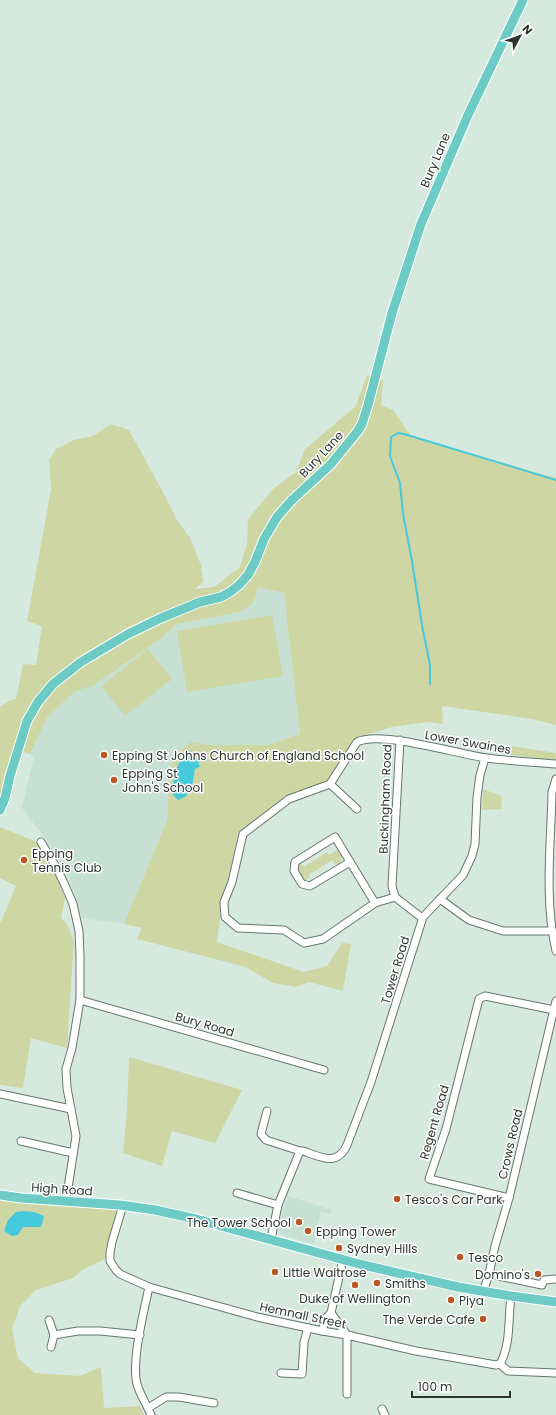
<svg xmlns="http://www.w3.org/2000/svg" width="556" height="1415" font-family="Poppins,sans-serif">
  <rect width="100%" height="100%" fill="#d6e9df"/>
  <g fill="#c6e1d3">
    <polygon points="258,587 284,593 300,734 267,745 210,745 191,742 169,784 167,820 124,924 81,918 70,880 47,841 22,808 34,757 30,754 47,718 74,692 94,685 159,640 177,624 240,612 253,603"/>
    <polygon points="288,1196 332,1210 331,1214 321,1212 314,1244 281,1235 278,1227"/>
  </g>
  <g fill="#ced7a4">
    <polygon points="367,375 383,380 381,405 393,410 412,437 556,478 556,725 532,719 442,706 443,724 427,722 392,727 358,737 328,782 286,797 238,833 221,912 217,942 304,972 327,966 342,943 351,944 343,991 309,982 296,987 273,983 246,967 137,939 142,928 124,924 167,820 169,784 173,757 191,742 210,745 267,745 300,734 284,593 258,587 253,603 240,612 177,624 159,640 94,685 74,692 47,718 30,754 16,749 0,803 0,707 9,701 16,699 23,664 36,665 42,626 27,621 51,489 49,460 56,449 74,440 93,436 111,424 129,430 164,494 177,520 190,538 201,565 203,582 195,589 214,587 240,567 247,544 248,519 273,489 296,472 305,449 356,406"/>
    <polygon points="272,615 283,676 187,692 177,631"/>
    <polygon points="148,649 172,679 125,716 101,686"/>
    <polygon points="511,746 556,753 556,761 506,754"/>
    <polygon points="483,789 501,796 502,809 482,810"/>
    <polygon points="0,827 37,842 60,884 65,898 61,918 67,924 74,941 67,1048 31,1038 23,1088 0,1085 0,921 1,922 16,886 0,878"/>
    <polygon points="337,850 342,857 340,863 336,865 332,860 309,875 310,877 303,882 295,870 297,863 300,862 304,867 327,852 329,855"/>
    <polygon points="129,1057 242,1090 215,1143 172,1131 162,1166 123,1153 127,1110"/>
    <polygon points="0,1198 119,1209 105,1259 82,1270 73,1278 36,1290 20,1306 12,1329 18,1358 35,1373 80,1376 101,1367 104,1408 140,1406 144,1415 0,1415"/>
  </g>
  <g fill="#47c9dc">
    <path d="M189 751 193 752 194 758 201 759 198 764 201 766 195 769C192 783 194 795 178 800L171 793C174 779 176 759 189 751Z"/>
    <polygon points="24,1211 34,1212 44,1216 41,1227 23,1227 18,1235 12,1236 4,1231 8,1220 16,1212"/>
  </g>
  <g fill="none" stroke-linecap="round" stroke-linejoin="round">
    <polyline stroke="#47c9dc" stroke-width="2" points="430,684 430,665 422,625 412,561 403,514 400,483 390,456 391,437 398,433 404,434 556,480"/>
    <defs>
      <g id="minor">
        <polyline points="400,740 392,886 395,897 422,918"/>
        <path d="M556 779 552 792C551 845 544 899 556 951"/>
        <polyline points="330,784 357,809"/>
        <polyline points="41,842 56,867 64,883 73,904 79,931 80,957 80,1000 72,1048 66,1069 67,1088 76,1136 66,1201"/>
        <polyline points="350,862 310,886 302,884 294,871 295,862 335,837 375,903"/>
        <path d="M395 897 375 903 323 939 304 943 284 930 238 928 225 917 224 902 232 882 243 834 289 799 330 784 357 742C380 730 457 754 486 758 509 761 533 762 556 764"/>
        <polyline points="440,899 469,920 503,931 552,931"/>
        <polyline points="80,1000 324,1070"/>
        <polyline points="0,1094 71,1109"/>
        <polyline points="267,1111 261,1134 266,1140 300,1151"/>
        <polyline points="21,1141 73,1153"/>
        <polyline points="237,1193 278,1205"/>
        <polyline points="509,1198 429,1179 446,1129 479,999 485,996 554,1010"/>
        <polyline points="123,1205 112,1242 110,1253 110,1261 116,1270 120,1274 149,1287 257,1317 322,1331 347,1335 416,1351 496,1365 500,1364 508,1371 556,1373"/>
        <path d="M271 1239 278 1205 300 1151H303C321 1157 337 1167 347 1145L371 1082 423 917 463 875 472 856 475 844 477 797 480 775 485 758"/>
        <polyline points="489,1274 542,1285 544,1280 556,1279"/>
        <path d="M149 1287C144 1311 131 1362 137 1384 140 1395 147 1405 151 1415"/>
        <polyline points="483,1292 489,1274 495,1246 509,1198 556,1001"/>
        <polyline points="331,1313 347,1335 347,1394"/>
        <polyline points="49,1320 54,1335 51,1347"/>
        <polyline points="322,1331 326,1318 331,1313 343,1259"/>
        <polyline points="54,1335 78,1331 100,1331 140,1335"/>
        <path d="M500 1364C511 1344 508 1319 511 1296"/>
        <polyline points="281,1373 302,1374 304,1342 308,1328"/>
        <polyline points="148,1408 166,1397 179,1397 214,1403"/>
        <polyline points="382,1409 385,1415"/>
      </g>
      <g id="major">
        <polyline points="0,810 5,798 10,776 27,721 38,702 53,684 81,662 128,634 161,618 200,602 221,597 230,592 239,585 248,575 255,562 264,539 277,517 292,500 331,464 357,432 362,424 368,405 392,313 421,224 468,115 523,0"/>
        <polyline points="0,1195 21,1198 120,1205 155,1210 196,1219 359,1264 458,1287 511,1296 556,1302"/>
      </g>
    </defs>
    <use href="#minor" stroke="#66776e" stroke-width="9"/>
    <use href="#major" stroke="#fff" stroke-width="11"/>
    <use href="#minor" stroke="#fff" stroke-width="7"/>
    <use href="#major" stroke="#6ccbc4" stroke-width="9"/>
  </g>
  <g fill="#bb5821" stroke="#fff" stroke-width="1.5">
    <circle cx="104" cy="755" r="4"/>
    <circle cx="114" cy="780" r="4"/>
    <circle cx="24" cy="860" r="4"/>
    <circle cx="397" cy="1199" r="4"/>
    <circle cx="299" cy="1222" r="4"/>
    <circle cx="308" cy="1231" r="4"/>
    <circle cx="339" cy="1248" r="4"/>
    <circle cx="460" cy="1257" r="4"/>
    <circle cx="275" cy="1272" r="4"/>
    <circle cx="538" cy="1274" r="4"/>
    <circle cx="377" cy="1283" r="4"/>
    <circle cx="355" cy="1285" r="4"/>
    <circle cx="451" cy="1300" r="4"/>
    <circle cx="483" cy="1319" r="4"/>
  </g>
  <g text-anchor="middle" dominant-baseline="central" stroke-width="3" stroke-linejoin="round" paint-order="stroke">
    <g font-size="12" fill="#2d3430" stroke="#fff">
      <text transform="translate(435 160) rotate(-67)">Bury Lane</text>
      <text transform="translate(321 454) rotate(-47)">Bury Lane</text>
      <text transform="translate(468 742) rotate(10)">Lower Swaines</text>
      <text transform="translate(385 799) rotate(-88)">Buckingham Road</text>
      <text transform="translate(395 970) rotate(-73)">Tower Road</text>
      <text transform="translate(205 1024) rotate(16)">Bury Road</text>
      <text transform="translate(434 1122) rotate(-74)">Regent Road</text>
      <text transform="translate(510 1144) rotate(-77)">Crows Road</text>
      <text transform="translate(62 1189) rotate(4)">High Road</text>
      <text transform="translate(303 1315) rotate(12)">Hemnall Street</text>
    </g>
    <g font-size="12" fill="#2d3430" stroke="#fff" text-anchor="start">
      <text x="112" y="755">Epping St Johns Church of England School</text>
      <text x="122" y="773">Epping St<tspan x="122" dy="14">John's School</tspan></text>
      <text x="32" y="853">Epping<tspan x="32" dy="14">Tennis Club</tspan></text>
      <text x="405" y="1199">Tesco's Car Park</text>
      <text x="291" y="1222" text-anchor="end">The Tower School</text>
      <text x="316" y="1231">Epping Tower</text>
      <text x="347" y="1248">Sydney Hills</text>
      <text x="468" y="1257">Tesco</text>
      <text x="283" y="1272">Little Waitrose</text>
      <text x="530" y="1274" text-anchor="end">Domino's</text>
      <text x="385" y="1283">Smiths</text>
      <text x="355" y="1298" text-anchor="middle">Duke of Wellington</text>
      <text x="459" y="1300">Piya</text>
      <text x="475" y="1319" text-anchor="end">The Verde Cafe</text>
    </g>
  </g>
  <g transform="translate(520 36) rotate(49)" stroke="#ffffff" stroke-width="3" paint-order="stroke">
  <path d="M0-3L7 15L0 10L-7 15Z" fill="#2d3430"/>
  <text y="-6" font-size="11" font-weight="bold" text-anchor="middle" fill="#2d3430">N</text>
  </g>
  <path d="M412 1391v6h98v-6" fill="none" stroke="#2d3430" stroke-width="2"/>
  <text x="418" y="1391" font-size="12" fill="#2d3430" stroke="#ffffff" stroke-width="3" paint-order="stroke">100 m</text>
</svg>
